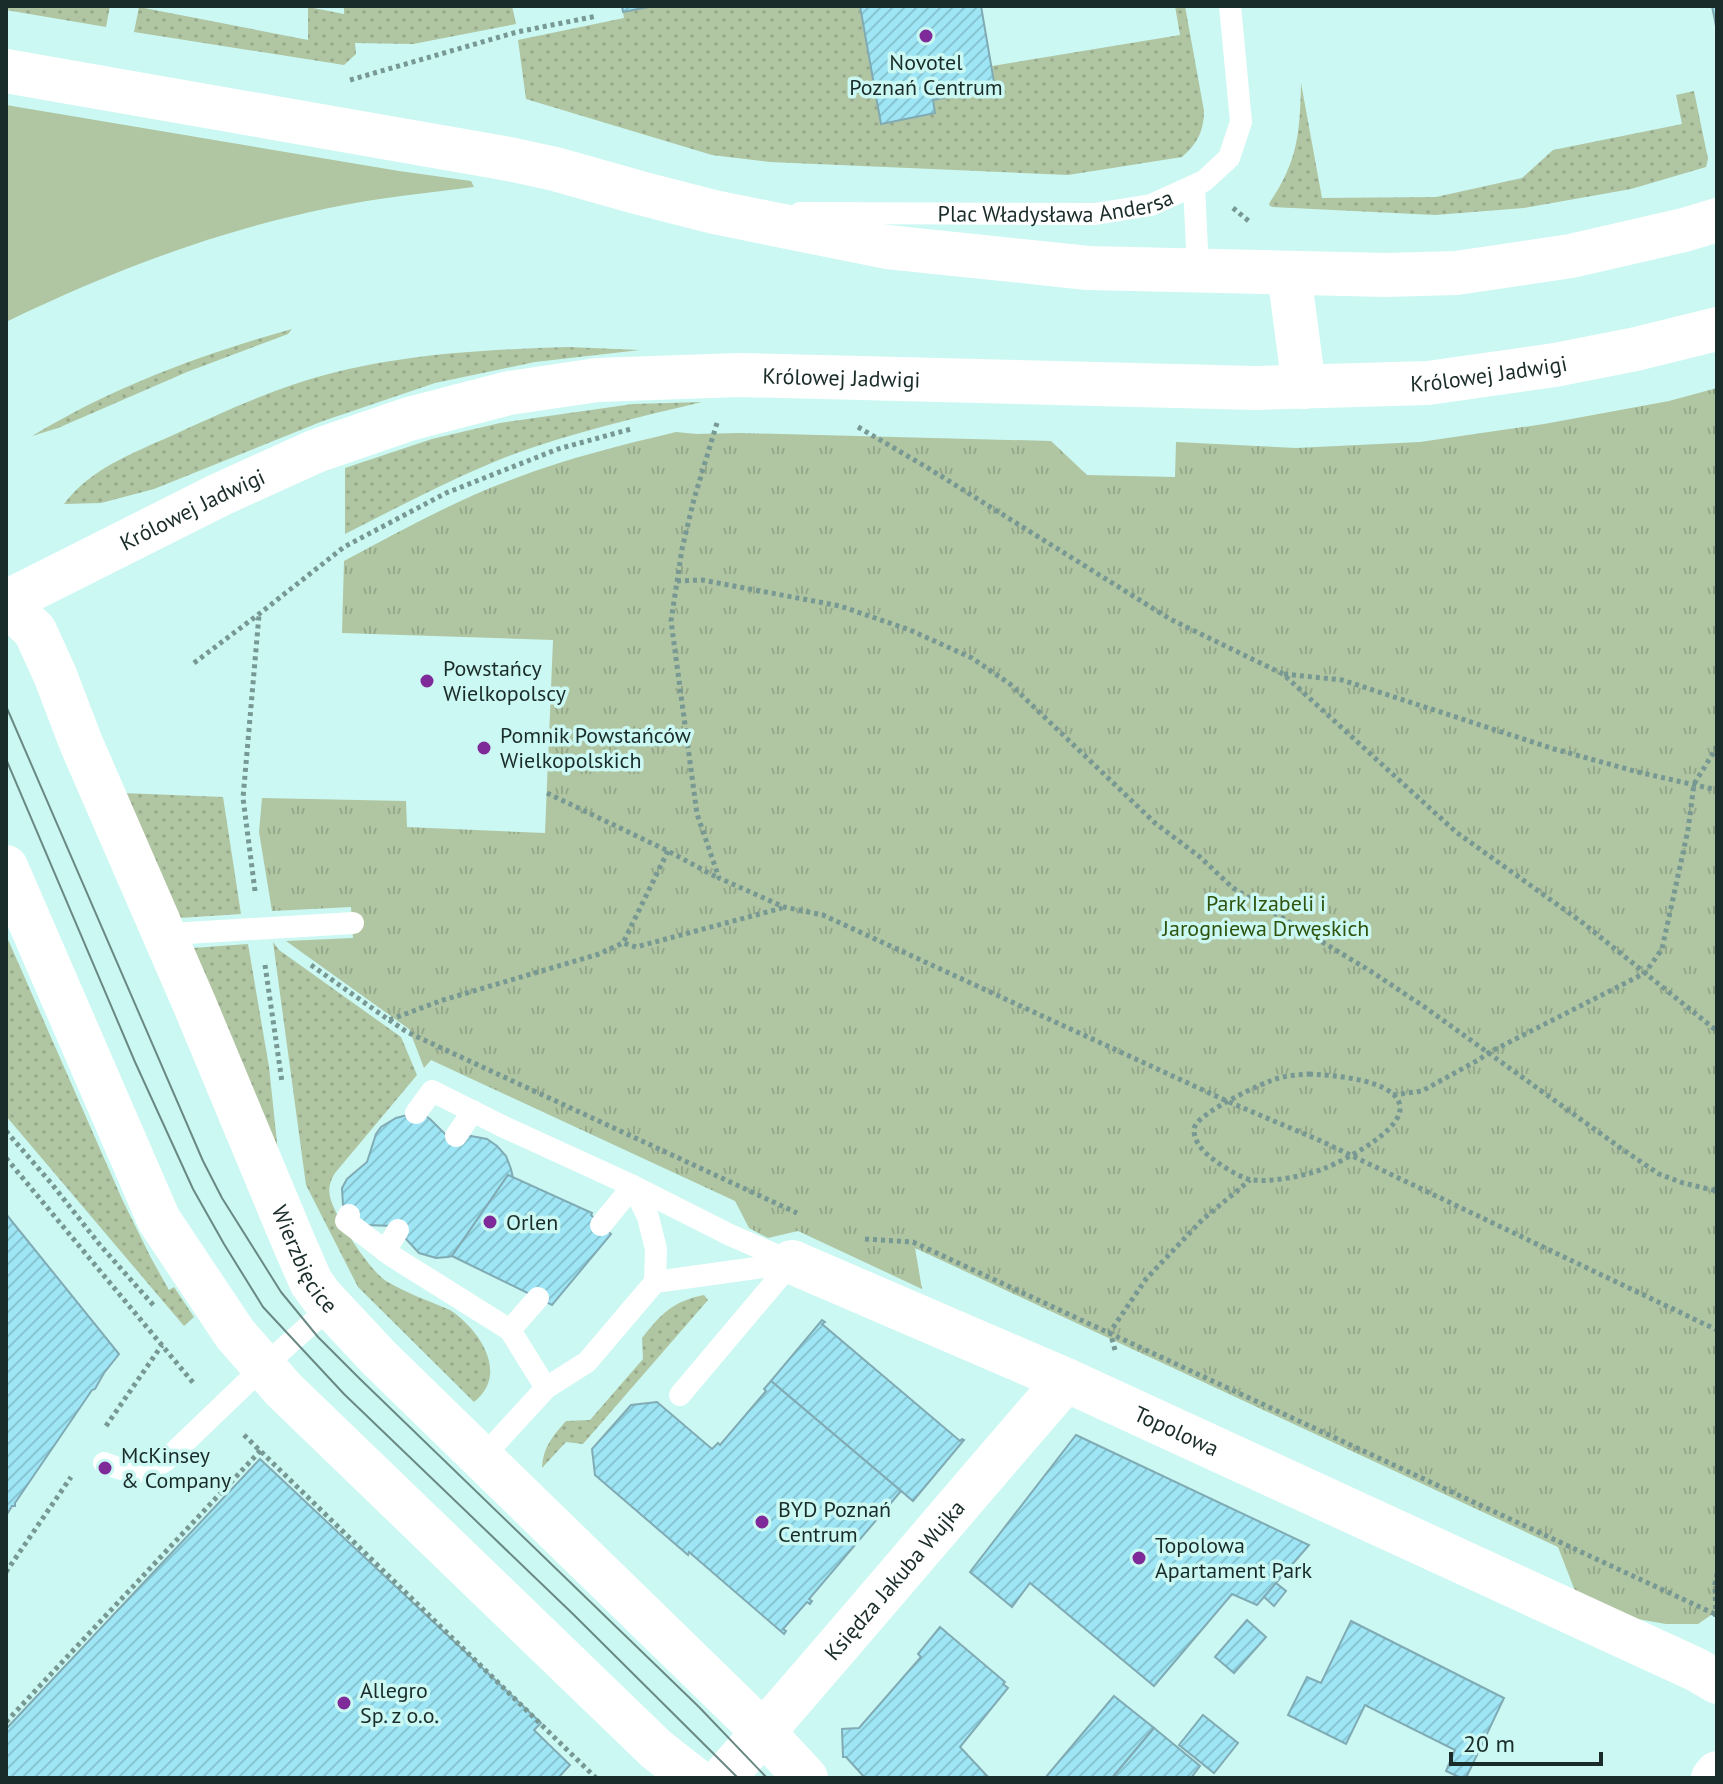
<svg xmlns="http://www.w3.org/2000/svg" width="1723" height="1784" font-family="'PT Sans',sans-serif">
  <defs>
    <pattern id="grass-dots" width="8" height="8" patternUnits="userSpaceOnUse" patternTransform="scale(2)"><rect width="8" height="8" fill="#b0c5a2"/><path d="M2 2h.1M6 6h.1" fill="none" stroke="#97a98c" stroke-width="1.8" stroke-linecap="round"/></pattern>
    <pattern id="park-tufts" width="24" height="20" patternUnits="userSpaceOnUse" patternTransform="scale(2)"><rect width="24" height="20" fill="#b0c5a2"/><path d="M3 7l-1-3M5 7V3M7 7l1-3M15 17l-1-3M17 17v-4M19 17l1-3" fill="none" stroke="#97a98c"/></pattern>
    <pattern id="building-hatch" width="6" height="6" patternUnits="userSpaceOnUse" patternTransform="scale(2)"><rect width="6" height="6" fill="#9ee6f5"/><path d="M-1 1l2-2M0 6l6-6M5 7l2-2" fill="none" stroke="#88c5d2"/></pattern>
  </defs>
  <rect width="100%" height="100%" fill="#cbf8f2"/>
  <g fill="url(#grass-dots)">
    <polygon points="6,6 110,6 106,27 6,10"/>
    <polygon points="344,6 512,6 516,24 413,44 355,43 356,54 344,65 134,32 139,7 308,40 308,7 344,14"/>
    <path d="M653 6H860L882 123 935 113 933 100 995 88 992 66 1180 35 1175 6H1185L1204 111C1204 131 1197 144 1182 157L1068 175 770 162 712 155 526 99 518 40 624 18 623 12Z"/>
    <path d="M1301 83 1322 198 1436 197 1522 178 1553 150 1682 124 1676 95 1694 91 1708 159 1706 167 1631 189 1524 208 1435 215 1272 207 1269 205 1270 202C1298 161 1300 132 1301 83Z"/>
    <path d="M292 329 288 334 187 372 58 428 32 436C113 387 202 354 292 329Z"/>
    <path d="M568 347 640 350 535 362 435 383 323 421 154 489 101 503 64 504C90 469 133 453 171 436 212 417 253 398 295 384 383 355 476 350 568 347Z"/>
    <path d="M702 402C635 418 570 433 506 457 451 479 398 507 345 534V468L432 439 500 423 633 404Z"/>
    <polygon points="122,793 223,797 241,914 179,918"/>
    <polygon points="6,935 122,1199 151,1258 169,1290 174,1287 194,1317 184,1326 6,1116"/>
    <path d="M273 942 279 950 401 1037 417 1075 335 1173C330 1181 328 1188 330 1197 335 1217 369 1270 386 1281 406 1293 429 1301 450 1310 479 1329 510 1374 474 1402L358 1287 306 1185Z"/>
    <polygon points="248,944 269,1067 278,1152 193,948"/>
    <path d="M704 1295 708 1300 583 1444 566 1442 542 1468C543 1447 553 1436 566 1421L590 1420 643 1359 642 1338C661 1314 673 1301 704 1295Z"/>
  </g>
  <path fill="url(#park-tufts)" d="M1717 388V1611L1698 1624H1666L1632 1618 1575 1591 1558 1547 915 1248 922 1289 798 1231 768 1238 749 1228 735 1201 431 1060 424 1068 409 1029 286 941 353 938 351 907 272 911 259 832 262 798 406 801 407 827 545 833 553 640 342 633 344 561C400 531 456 500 516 478 568 458 622 445 676 432L697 434 739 433 1051 441 1087 475 1175 477 1176 442 1296 448 1420 442 1544 424 1669 401Z"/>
  <path fill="#b0c5a2" d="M6 105 399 171 471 181 474 187C425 193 377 198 329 208 216 231 109 272 6 322Z"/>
  <g fill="url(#building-hatch)" stroke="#81abb4" stroke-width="2">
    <polygon points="622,6 653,6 623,12"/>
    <polygon points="860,6 981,6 995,88 933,100 935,113 881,124"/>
    <polygon points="1712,6 1717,6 1717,31"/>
    <polygon points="411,1114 424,1115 430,1119 447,1136 471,1136 487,1139 497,1146 506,1156 511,1169 513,1178 508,1175 452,1256 448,1257 436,1258 419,1253 394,1226 366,1225 345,1211 343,1205 342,1188 347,1179 367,1162 376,1134 381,1127 396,1118"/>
    <polygon points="508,1175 592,1213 591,1215 611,1234 552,1305 452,1256"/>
    <polygon points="6,1214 119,1354 104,1373 95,1389 92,1390 15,1503 15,1506 12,1506 6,1516"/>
    <polygon points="822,1320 825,1322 822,1324 960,1441 962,1439 964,1440 913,1501 771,1381"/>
    <polygon points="771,1381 901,1491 809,1599 812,1601 810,1604 807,1602 783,1629 786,1631 784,1634 689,1552 688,1555 595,1475 592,1449 631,1405 657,1402 712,1449 718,1443 720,1445 766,1391 764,1389"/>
    <polygon points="1076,1435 1309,1545 1257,1605 1232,1594 1154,1686 1030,1583 1012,1607 970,1572"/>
    <polygon points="260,1459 541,1723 534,1730 570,1765 558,1778 6,1778 6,1729"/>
    <polygon points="1276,1583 1286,1591 1274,1606 1264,1597"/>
    <polygon points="1247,1620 1266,1637 1234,1673 1215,1657"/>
    <polygon points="1351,1621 1504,1698 1466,1778 1461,1778 1446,1771 1455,1750 1365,1705 1346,1744 1288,1715 1307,1677 1321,1683"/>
    <polygon points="940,1627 1005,1682 1003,1684 1008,1688 960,1747 989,1778 865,1778 846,1757 843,1757 842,1729 859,1728 921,1657 918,1654"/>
    <polygon points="1114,1696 1154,1728 1112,1778 1045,1778"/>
    <polygon points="1203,1715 1238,1743 1214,1773 1179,1745"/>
    <polygon points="1154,1728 1200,1766 1191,1778 1112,1778"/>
  </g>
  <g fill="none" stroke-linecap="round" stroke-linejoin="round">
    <g stroke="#779893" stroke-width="5" stroke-dasharray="4 4" stroke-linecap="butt">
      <polyline points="350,80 517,32 597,16"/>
      <polyline points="1233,208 1250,222"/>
      <polyline points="717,423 694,499 682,549 671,621 697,814 719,878 784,907 823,915 1229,1102 1321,1141 1717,1330"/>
      <polyline points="858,427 928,468 1170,619 1283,674 1456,832 1583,923 1717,1031"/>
      <polyline points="677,581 702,580 840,606 910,630 972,658 1010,684 1155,823 1200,857 1233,888 1372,972 1426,1008 1622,1149 1659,1174 1683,1183 1717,1191"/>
      <polyline points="194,663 259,614 344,547 446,493 558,449 631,429"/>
      <polyline points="1284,674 1342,680 1554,749 1638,772 1717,790"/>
      <polyline points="547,793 668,851 718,878"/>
      <polyline points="668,851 623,943 636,947 782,908"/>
      <polyline points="255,891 243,798 259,615"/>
      <polyline points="265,965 282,1082"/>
      <polyline points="311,965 389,1020 443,1000 599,954 623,943"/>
      <polyline points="389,1020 407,1032 797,1213"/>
      <path d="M1309 1074C1329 1075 1401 1079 1400 1109 1399 1134 1335 1166 1314 1172 1298 1177 1270 1182 1253 1180 1240 1179 1210 1159 1202 1149 1197 1143 1192 1134 1195 1126 1201 1112 1263 1082 1279 1078 1289 1075 1299 1075 1309 1074Z"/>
      <polyline points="1393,1095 1422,1091 1480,1059 1488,1053 1645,973 1662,949 1688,830 1694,784 1717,747"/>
      <polyline points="6,1131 51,1183 100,1245 155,1307"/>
      <polyline points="6,1158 195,1385"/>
      <polyline points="865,1239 913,1242 1717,1615"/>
      <polyline points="1115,1350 1110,1332 1146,1279 1202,1220 1250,1180"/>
      <polyline points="106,1426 162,1345"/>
      <polyline points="244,1435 596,1778"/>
      <polyline points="6,1572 71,1477"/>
      <polyline points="1716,1617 1715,1584 1717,1574"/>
      <polyline points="6,1722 261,1450"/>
    </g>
    <g stroke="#fff" stroke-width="22">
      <polyline points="1194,186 1198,270"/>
      <path id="s1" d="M800 213 1095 214 1151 205 1204 181 1229 158 1241 122 1230 6"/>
      <polyline points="166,938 187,933 353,923"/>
      <polyline points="416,1113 432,1091 502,1126 633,1186 648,1217 656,1249 655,1282 587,1362 546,1388 481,1459"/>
      <polyline points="456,1136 473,1111"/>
      <polyline points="349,1215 346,1221 392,1256 510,1330 546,1388"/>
      <polyline points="601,1225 633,1186 730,1235 792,1262"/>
      <polyline points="385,1251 398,1230"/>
      <polyline points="655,1282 792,1263"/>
      <polyline points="510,1330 538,1298"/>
      <polyline points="680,1395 792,1262"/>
      <path d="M104 1463C130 1473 141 1476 165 1461L263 1367 330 1307"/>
    </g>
    <g stroke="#fff" stroke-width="44">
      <path id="s2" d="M6 603 35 631 55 675 81 743 194 1003 294 1243 311 1282 321 1296 379 1358 763 1732 806 1778"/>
      <polyline points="6,867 159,1220 235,1334 283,1389 656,1749 693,1778"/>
      <path id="s3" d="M792 1262 1066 1380 1697 1670 1717 1682"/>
      <path id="s4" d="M723 1778C839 1647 951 1512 1066 1380"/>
      <polyline points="1713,1778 1717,1773"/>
    </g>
    <g stroke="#fff" stroke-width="44">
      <polyline points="6,71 509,159 555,169 640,193 714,212 887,247 1088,268 1386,275 1456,273 1571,256 1684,230 1717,220"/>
      <polyline points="1289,273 1304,387"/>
      <path id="s5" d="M6 602 219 495 316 451 409 419 509 393 597 380 739 375 1256 388 1428 383 1555 365 1636 349 1717 329"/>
    </g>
    <g stroke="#6a8984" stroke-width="2">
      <polyline points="6,706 203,1161 222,1198 281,1292 318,1337 360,1379 699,1707 767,1778"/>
      <polyline points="6,759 135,1062 193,1189 224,1244 263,1307 344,1394 574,1615 738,1778"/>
    </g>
  </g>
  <g fill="#7f2a99" stroke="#cbf8f2" stroke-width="3">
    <circle cx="926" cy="36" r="8"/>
    <circle cx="427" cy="681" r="8"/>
    <circle cx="484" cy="748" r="8"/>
    <circle cx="490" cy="1222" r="8"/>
    <circle cx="105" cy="1468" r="8"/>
    <circle cx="762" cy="1522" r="8"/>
    <circle cx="1139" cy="1558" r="8"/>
    <circle cx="344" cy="1703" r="8"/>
  </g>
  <g text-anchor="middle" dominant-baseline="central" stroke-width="7" stroke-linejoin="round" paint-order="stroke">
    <g font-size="22" fill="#1a2c29" stroke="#cbf8f2" text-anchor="start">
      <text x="926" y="62" text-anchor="middle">Novotel<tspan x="926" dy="25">Poznań Centrum</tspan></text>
      <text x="443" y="668">Powstańcy<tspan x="443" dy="25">Wielkopolscy</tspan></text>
      <text x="500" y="735">Pomnik Powstańców<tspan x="500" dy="25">Wielkopolskich</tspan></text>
      <text x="506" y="1222">Orlen</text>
      <text x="121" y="1455">McKinsey<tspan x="121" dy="25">&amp; Company</tspan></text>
      <text x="778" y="1509">BYD Poznań<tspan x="778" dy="25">Centrum</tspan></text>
      <text x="1155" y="1545">Topolowa<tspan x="1155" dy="25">Apartament Park</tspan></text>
      <text x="360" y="1690">Allegro<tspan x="360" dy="25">Sp. z o.o.</tspan></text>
    </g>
    <g font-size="22" fill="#1a2c29" stroke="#cbf8f2">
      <text stroke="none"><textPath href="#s1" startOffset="256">Plac Władysława Andersa</textPath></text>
      <text stroke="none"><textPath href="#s5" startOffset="1528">Królowej Jadwigi</textPath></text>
      <text stroke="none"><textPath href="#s5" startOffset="880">Królowej Jadwigi</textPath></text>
      <text stroke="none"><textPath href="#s5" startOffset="208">Królowej Jadwigi</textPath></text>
      <text stroke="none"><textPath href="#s2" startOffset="724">Wierzbięcice</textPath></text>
      <text stroke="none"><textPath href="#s3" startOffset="420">Topolowa</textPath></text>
      <text stroke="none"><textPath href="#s4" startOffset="262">Księdza Jakuba Wujka</textPath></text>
    </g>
    <g font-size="22" fill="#2f520c" stroke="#cbf8f2">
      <text x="1266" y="903">Park Izabeli i<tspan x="1266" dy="25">Jarogniewa Drwęskich</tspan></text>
    </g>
  </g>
  <rect width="1723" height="1784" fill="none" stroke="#1a2c29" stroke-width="16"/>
  <path d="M1451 1752v12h150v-12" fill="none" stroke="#1a2c29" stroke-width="4"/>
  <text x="1463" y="1752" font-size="24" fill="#1a2c29" stroke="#cbf8f2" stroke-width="6" paint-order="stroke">20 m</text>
</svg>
